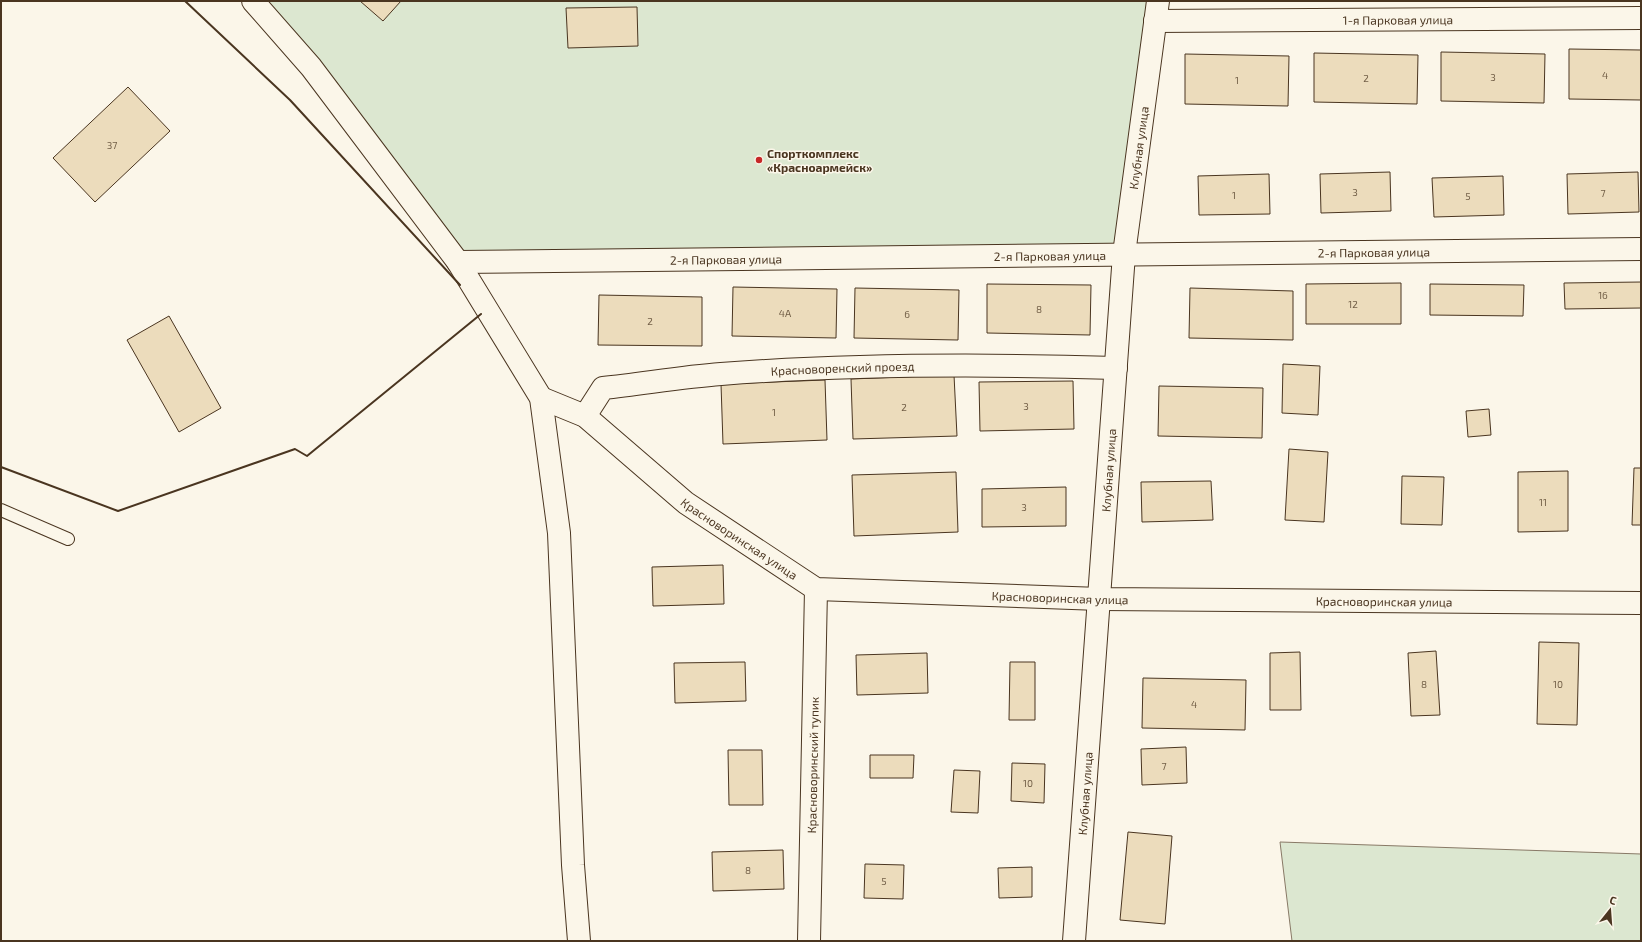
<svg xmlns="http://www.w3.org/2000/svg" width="1642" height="942" font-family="'Exo 2',sans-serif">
  <rect width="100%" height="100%" fill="#fbf6e9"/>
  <g fill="#dce7d0" stroke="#887966">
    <polygon points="253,1 1158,1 1124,254 458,262"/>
    <polygon points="1280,842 1641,854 1641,941 1292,941"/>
  </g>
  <g fill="#ecdcbc" stroke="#4a3520">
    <polygon points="360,1 401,1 383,21"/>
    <polygon points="637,7 638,46 568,48 566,8"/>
    <polygon points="1569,49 1641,50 1641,100 1569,99"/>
    <polygon points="1441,52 1545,54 1544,103 1441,101"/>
    <polygon points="1314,53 1418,55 1417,104 1314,102"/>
    <polygon points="1185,54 1289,56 1288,106 1185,104"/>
    <polygon points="128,87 170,131 95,202 53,158"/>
    <polygon points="1390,172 1391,211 1321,213 1320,174"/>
    <polygon points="1638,172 1639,212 1568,214 1567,174"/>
    <polygon points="1269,174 1270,214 1199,215 1198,176"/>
    <polygon points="1503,176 1504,215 1434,217 1432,178"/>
    <polygon points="1641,282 1641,308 1565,309 1564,283"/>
    <polygon points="1401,283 1401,324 1306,324 1306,284"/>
    <polygon points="987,284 1091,285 1090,335 987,333"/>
    <polygon points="1430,284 1524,285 1523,316 1430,315"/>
    <polygon points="733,287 837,289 836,338 732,336"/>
    <polygon points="855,288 959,290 958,340 854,338"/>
    <polygon points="1190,288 1293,291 1293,340 1189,338"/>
    <polygon points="599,295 702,297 702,346 598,345"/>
    <polygon points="169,316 221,408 179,432 127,340"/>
    <polygon points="1283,364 1320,366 1318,415 1282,413"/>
    <polygon points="954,375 957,436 853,439 851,379"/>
    <polygon points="825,380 827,440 723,444 721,384"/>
    <polygon points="1073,381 1074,429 980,431 979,382"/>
    <polygon points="1159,386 1263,388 1262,438 1158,436"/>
    <polygon points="1489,409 1491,435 1468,437 1466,411"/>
    <polygon points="1289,449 1328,452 1324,522 1285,520"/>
    <polygon points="1634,468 1641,468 1641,525 1632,525"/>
    <polygon points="1568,471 1568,531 1518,532 1518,472"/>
    <polygon points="956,472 958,532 854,536 852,475"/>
    <polygon points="1402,476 1444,477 1442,525 1401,524"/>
    <polygon points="1211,481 1213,520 1142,522 1141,482"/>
    <polygon points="1066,487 1066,526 982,527 982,489"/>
    <polygon points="723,565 724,604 653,606 652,567"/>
    <polygon points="1539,642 1579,643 1577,725 1537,724"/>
    <polygon points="1436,651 1440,715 1411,716 1408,653"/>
    <polygon points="1300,652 1301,710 1270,710 1270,653"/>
    <polygon points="927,653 928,693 857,695 856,655"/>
    <polygon points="745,662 746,701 675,703 674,663"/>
    <polygon points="1010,662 1035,662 1035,720 1009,720"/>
    <polygon points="1143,678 1246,680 1245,730 1142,728"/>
    <polygon points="1186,747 1187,783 1142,785 1141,749"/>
    <polygon points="728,750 762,750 763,805 729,805"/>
    <polygon points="870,755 914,755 913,778 870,778"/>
    <polygon points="1012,763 1045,764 1044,803 1011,801"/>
    <polygon points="954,770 980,771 978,813 951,812"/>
    <polygon points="1128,832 1172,836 1165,924 1120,920"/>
    <polygon points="783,850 784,889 713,891 712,852"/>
    <polygon points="865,864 904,865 903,899 864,898"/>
    <polygon points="1032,867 1032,897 999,898 998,868"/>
  </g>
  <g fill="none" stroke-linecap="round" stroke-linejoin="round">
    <defs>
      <polyline id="lane" points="1,510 68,539"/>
      <g id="street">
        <polyline points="253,1 311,67 458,262 541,398 559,533 573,865 579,941"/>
        <path id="s1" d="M1155 21 1641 18"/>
        <path id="s2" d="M458 262 1641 249"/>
        <path id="s3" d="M541 398 585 416 686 503 816 589 1100 599 1641 603"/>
        <path id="s4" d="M585 416 603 388C642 384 681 377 721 374 852 364 984 364 1116 368"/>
        <path id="s5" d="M809 941 816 589"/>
        <path id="s6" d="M1074 941 1124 254 1158 1"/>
      </g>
    </defs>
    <use href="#lane" stroke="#4a3520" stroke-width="14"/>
    <use href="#street" stroke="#4a3520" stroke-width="24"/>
    <use href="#lane" stroke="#fbf6e9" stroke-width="12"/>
    <use href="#street" stroke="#fbf6e9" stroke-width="22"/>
    <g stroke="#4a3520" stroke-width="2">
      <polyline points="185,1 290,100 460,285"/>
      <polyline points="1,467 118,511 295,449 307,456 481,314"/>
    </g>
  </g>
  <circle fill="#c62828" stroke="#fbf6e9" stroke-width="1.5" cx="759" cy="160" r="4"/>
  <g text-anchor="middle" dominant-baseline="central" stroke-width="3" stroke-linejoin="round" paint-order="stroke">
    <g font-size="10" fill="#725f47">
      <text x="1605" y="75">4</text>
      <text x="1493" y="77">3</text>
      <text x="1366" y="78">2</text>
      <text x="1237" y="80">1</text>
      <text x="112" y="145">37</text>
      <text x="1355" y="192">3</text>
      <text x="1603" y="193">7</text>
      <text x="1234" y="195">1</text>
      <text x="1468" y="196">5</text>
      <text x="1603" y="295">16</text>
      <text x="1353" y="304">12</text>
      <text x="1039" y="309">8</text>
      <text x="785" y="313">4А</text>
      <text x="907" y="314">6</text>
      <text x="650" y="321">2</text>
      <text x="1026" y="406">3</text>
      <text x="904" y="407">2</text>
      <text x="774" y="412">1</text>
      <text x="1543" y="502">11</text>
      <text x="1024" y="507">3</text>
      <text x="1424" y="684">8</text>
      <text x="1558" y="684">10</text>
      <text x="1194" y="704">4</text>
      <text x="1164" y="766">7</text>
      <text x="1028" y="783">10</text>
      <text x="748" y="870">8</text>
      <text x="884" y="881">5</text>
    </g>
    <g font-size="12" fill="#4a3520" stroke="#fbf6e9">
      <text stroke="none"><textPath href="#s1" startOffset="243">1-я Парковая улица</textPath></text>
      <text stroke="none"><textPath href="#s6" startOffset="796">Клубная улица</textPath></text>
      <text stroke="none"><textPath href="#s2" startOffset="916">2-я Парковая улица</textPath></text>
      <text stroke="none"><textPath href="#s2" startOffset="592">2-я Парковая улица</textPath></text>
      <text stroke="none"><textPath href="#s2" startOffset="268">2-я Парковая улица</textPath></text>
      <text stroke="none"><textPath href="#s4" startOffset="274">Красноворенский проезд</textPath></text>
      <text stroke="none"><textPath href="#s6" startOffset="472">Клубная улица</textPath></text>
      <text stroke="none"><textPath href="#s3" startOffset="245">Красноворинская улица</textPath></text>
      <text stroke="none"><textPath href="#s3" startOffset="581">Красноворинская улица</textPath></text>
      <text stroke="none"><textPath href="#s3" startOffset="905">Красноворинская улица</textPath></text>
      <text stroke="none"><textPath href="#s5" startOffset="176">Красноворинский тупик</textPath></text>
      <text stroke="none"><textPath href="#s6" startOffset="148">Клубная улица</textPath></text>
    </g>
    <g font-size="12" font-weight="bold" fill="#4a3520" stroke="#fbf6e9" text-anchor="start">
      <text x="767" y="153">Спорткомплекс<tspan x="767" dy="14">«Красноармейск»</tspan></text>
    </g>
  </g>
  <rect width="1642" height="942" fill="none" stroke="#4a3520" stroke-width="4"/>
  <g transform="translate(1610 910) rotate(17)" stroke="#fbf6e9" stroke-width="3" paint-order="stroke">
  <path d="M0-3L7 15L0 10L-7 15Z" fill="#4a3520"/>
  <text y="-6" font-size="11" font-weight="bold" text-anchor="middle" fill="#4a3520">С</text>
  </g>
</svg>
